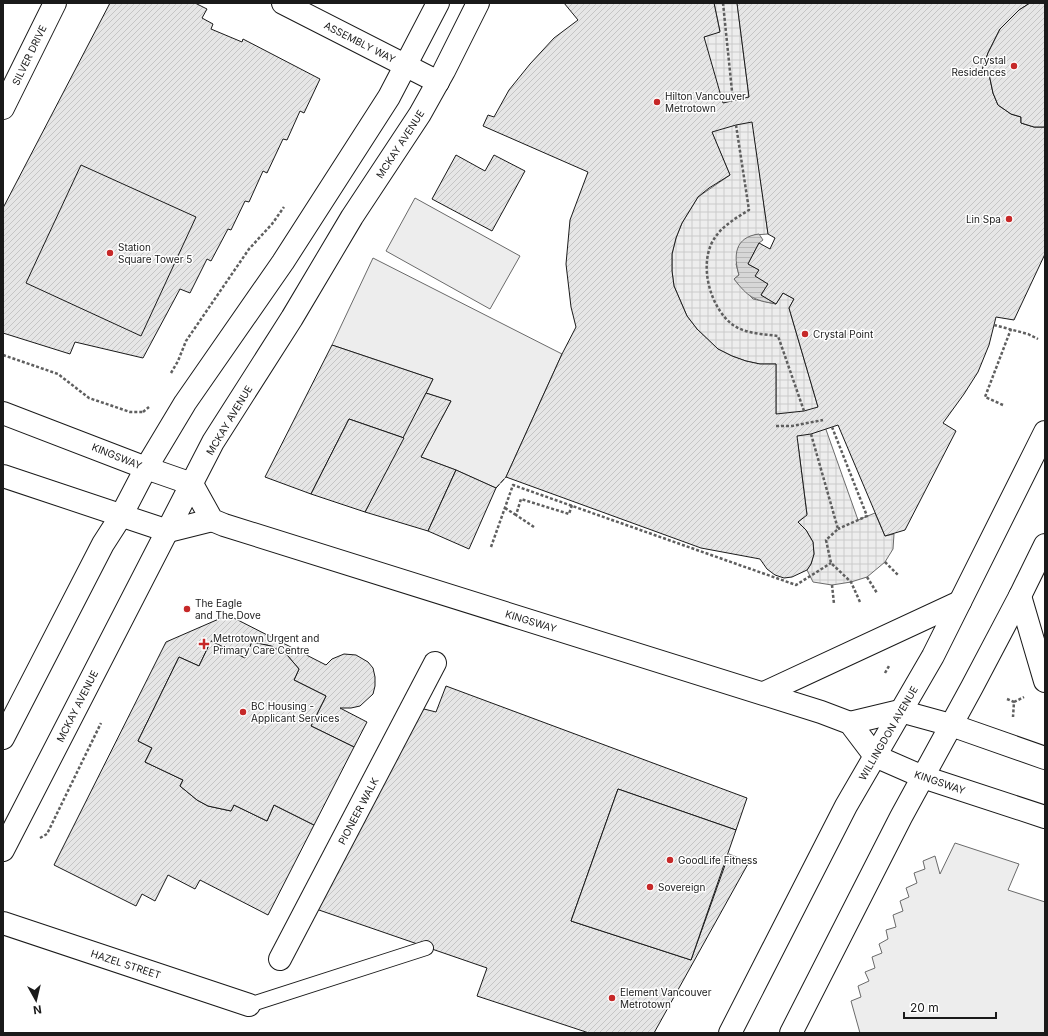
<svg xmlns="http://www.w3.org/2000/svg" width="1048" height="1036" font-family="Inter,sans-serif">
  <defs>
    <pattern id="plaza-grid" width="8" height="8" patternUnits="userSpaceOnUse"><rect width="8" height="8" fill="#ededed"/><path d="M0 4h8M4 0v8" fill="none" stroke="#cbcbcb"/></pattern>
    <pattern id="water-rules" width="6" height="5" patternUnits="userSpaceOnUse"><rect width="6" height="5" fill="#d7d7d7"/><path d="M0 2.5h6" fill="none" stroke="#b8b8b8"/></pattern>
    <pattern id="building-hatch" width="6" height="6" patternUnits="userSpaceOnUse"><rect width="6" height="6" fill="#e6e6e6"/><path d="M-1 1l2-2M0 6l6-6M5 7l2-2" fill="none" stroke="#c5c5c5"/></pattern>
  </defs>
  <rect width="100%" height="100%" fill="#fff"/>
  <g fill="#ededed" stroke="#6a6a6a">
    <polygon points="415,198 520,256 490,309 386,251"/>
    <polygon points="373,258 562,354 506,477 496,488 456,470 421,457 451,401 426,393 433,379 332,345"/>
    <polygon points="955,843 1019,864 1008,890 1045,902 1045,1033 860,1033 851,1001 861,997 858,986 869,981 865,972 875,968 872,957 882,953 879,944 888,939 886,930 896,927 893,915 903,911 900,901 909,897 906,888 917,883 914,873 925,869 923,861 935,856 940,874"/>
  </g>
  <polygon fill="url(#plaza-grid)" stroke="#6a6a6a" points="714,3 737,3 749,97 768,234 754,235 736,264 739,275 734,279 753,299 776,304 783,293 794,299 789,308 818,407 858,520 875,513 885,536 894,534 893,549 885,562 867,577 851,582 832,585 813,582 807,570 811,564 814,554 813,542 806,530 798,522 807,514 798,444 776,414 776,364 760,364 746,361 732,356 718,349 697,329 687,316 674,286 672,271 672,254 676,238 682,223 698,197 730,175 707,121 704,37 720,31"/>
  <path fill="url(#water-rules)" stroke="#6a6a6a" d="M759 234 763 240 759 243 748 264 759 270 756 276 768 284 761 295 776 304C753 300 748 297 734 279L739 275C733 255 735 237 759 234Z"/>
  <g fill="url(#building-hatch)" stroke="#1a1a1a" fill-rule="evenodd">
    <polygon points="110,3 195,3 207,9 202,18 213,24 211,29 242,42 243,39 320,79 304,113 300,111 287,140 283,139 267,173 263,171 249,202 245,201 231,230 228,229 211,261 207,259 190,293 180,289 143,358 75,342 70,354 3,333 3,208"/>
    <path d="M564 3H714L720 32 704 37 723 103 749 97 737 3H1030L1019 10 1000 29 988 53 981 73 989 74 993 93 998 105 1011 114 1021 117V123L1034 127H1045V254L1014 320 996 317 989 345 978 372 964 394 943 423 956 431 905 530 885 536 838 425 811 434 797 436 807 515 798 522 806 530 813 542 814 554 811 564 807 570 792 577 784 578 775 575 767 569 760 559 701 548 506 477 562 354 576 327 571 307 566 264 570 220 588 172 483 126 488 115 494 117 509 90 530 64 554 38 578 20ZM752 122 768 234 775 238 770 249 759 243 748 264 759 270 755 276 768 284 761 295 776 304 783 293 794 299 789 308 818 407 804 411 776 414V364H760L746 361 732 356 718 349 697 329 687 316 674 286 672 271V254L676 238 682 223 698 197 709 188 730 175 712 132 736 125Z"/>
    <polygon points="1030,3 1045,3 1045,127 1034,127 1021,123 1021,117 1011,114 998,105 993,93 989,74 981,73 988,53 1000,29 1019,10"/>
    <polygon points="456,155 485,171 494,155 525,171 492,231 432,199"/>
    <polygon points="81,165 196,217 141,336 26,283"/>
    <polygon points="332,345 433,379 404,438 349,419 311,494 265,477"/>
    <polygon points="426,393 451,401 421,457 456,470 428,531 365,512"/>
    <polygon points="349,419 404,438 365,512 311,494"/>
    <polygon points="456,470 496,488 469,549 428,531"/>
    <polygon points="228,615 326,665 332,659 344,654 356,655 368,662 373,668 375,677 375,686 373,694 360,706 351,708 340,708 367,722 354,747 311,726 326,696 294,680 299,669 287,655 271,646 252,642 245,658 211,641 199,666 179,657 138,741 152,748 145,762 183,780 180,786 197,800 208,806 231,811 234,805 267,821 274,805 314,825 268,915 200,880 195,889 168,875 155,901 142,894 136,906 54,865 166,642"/>
    <polygon points="211,641 245,658 252,642 271,646 287,655 299,669 294,680 326,696 311,726 354,747 314,825 274,805 267,821 234,805 231,811 208,806 197,800 180,786 183,780 145,762 152,748 138,741 179,657 199,666"/>
    <polygon points="446,686 747,798 736,830 618,789 571,921 691,960 729,854 749,862 654,1033 589,1033 477,996 487,968 316,909 416,707 436,712"/>
    <polygon points="618,789 736,830 691,960 571,921"/>
  </g>
  <g fill="none" stroke-linecap="round" stroke-linejoin="round">
    <defs>
      <polyline id="lane" points="249,1005 426,948"/>
      <g id="street">
        <polyline points="283,3 438,82"/>
        <polyline points="3,108 55,3"/>
        <polyline points="3,923 249,1005"/>
        <polyline points="280,959 435,663"/>
      </g>
      <g id="secondary">
        <polyline points="3,738 103,544 121,516 146,468 185,403 283,262 389,97 438,3"/>
        <polyline points="3,850 213,442 292,318 352,217 420,114 444,71 478,3"/>
        <polyline points="730,1033 846,806 933,656 1045,432"/>
        <polyline points="791,1033 901,817 972,687 1020,596 1045,545"/>
      </g>
      <g id="primary">
        <polyline points="3,413 146,468 192,484 212,520 224,525 821,712 850,723 875,756 923,777 1045,817"/>
        <polyline points="3,476 168,531 212,520"/>
        <polyline points="1020,596 1045,681"/>
        <polyline points="764,693 960,602"/>
        <polyline points="850,723 900,711 951,725 1045,758"/>
      </g>
    </defs>
    <use href="#lane" stroke="#1a1a1a" stroke-width="16"/>
    <use href="#street" stroke="#1a1a1a" stroke-width="24"/>
    <use href="#secondary" stroke="#1a1a1a" stroke-width="24"/>
    <use href="#primary" stroke="#1a1a1a" stroke-width="24"/>
    <g stroke="#5f5f5f" stroke-width="2.5" stroke-dasharray="3 2" stroke-linecap="butt">
      <polyline points="723,3 733,101"/>
      <path d="M736 125 749 210C736 218 722 226 714 239 698 264 710 308 733 325 746 334 763 334 778 336L804 411"/>
      <polyline points="994,325 1028,334 1038,339"/>
      <polyline points="3,355 58,374 89,398 130,412 143,412"/>
      <polyline points="171,373 178,361 186,341 249,249 272,224 284,207"/>
      <polyline points="1003,405 985,397 1011,329"/>
      <polyline points="143,412 149,407"/>
      <polyline points="776,426 792,426 823,420"/>
      <polyline points="832,427 867,516 838,529"/>
      <polyline points="811,434 838,529 826,540 831,563 851,582 860,602"/>
      <polyline points="505,508 516,515"/>
      <polyline points="534,527 516,515 521,499 569,514 572,505"/>
      <polyline points="491,547 513,485 796,585 831,563"/>
      <polyline points="885,562 899,576"/>
      <polyline points="867,577 877,593"/>
      <polyline points="832,585 834,604"/>
      <polyline points="885,673 889,666"/>
      <polyline points="1007,699 1014,702 1013,717"/>
      <polyline points="1014,702 1024,697"/>
      <polyline points="40,838 47,834 101,723"/>
    </g>
    <use href="#lane" stroke="#fff" stroke-width="14"/>
    <use href="#street" stroke="#fff" stroke-width="22"/>
    <use href="#secondary" stroke="#fff" stroke-width="22"/>
    <use href="#primary" stroke="#fff" stroke-width="22"/>
    <polyline stroke="#1a1a1a" stroke-width="1" stroke-dasharray="5 2" stroke-linecap="butt" points="496,488 506,477"/>
  </g>
  <g fill="#c62828" stroke="#fff" stroke-width="1.5">
    <circle cx="1014" cy="66" r="4"/>
    <circle cx="657" cy="102" r="4"/>
    <circle cx="1009" cy="219" r="4"/>
    <circle cx="110" cy="253" r="4"/>
    <circle cx="805" cy="334" r="4"/>
    <circle cx="187" cy="609" r="4"/>
    <path d="M202 638h4v4h4v4h-4v4h-4v-4h-4v-4h4z"/>
    <circle cx="243" cy="712" r="4"/>
    <circle cx="670" cy="860" r="4"/>
    <circle cx="650" cy="887" r="4"/>
    <circle cx="612" cy="998" r="4"/>
  </g>
  <g text-anchor="middle" dominant-baseline="central" stroke-width="3" stroke-linejoin="round" paint-order="stroke">
    <g font-size="10" fill="#1a1a1a" stroke="#fff">
      <text transform="translate(360 42) rotate(27)">ASSEMBLY WAY</text>
      <text transform="translate(29 55) rotate(-64)">SILVER DRIVE</text>
      <text transform="translate(400 144) rotate(-57)">MCKAY AVENUE</text>
      <text transform="translate(229 420) rotate(-59)">MCKAY AVENUE</text>
      <text transform="translate(117 456) rotate(22)">KINGSWAY</text>
      <text transform="translate(531 621) rotate(17)">KINGSWAY</text>
      <text transform="translate(77 706) rotate(-63)">MCKAY AVENUE</text>
      <text transform="translate(888 733) rotate(-60)">WILLINGDON AVENUE</text>
      <text transform="translate(940 782) rotate(19)">KINGSWAY</text>
      <text transform="translate(358 811) rotate(-62)">PIONEER WALK</text>
      <text transform="translate(126 964) rotate(18)">HAZEL STREET</text>
    </g>
    <g font-size="10" fill="#1a1a1a" stroke="#fff" text-anchor="start">
      <text x="1006" y="60" text-anchor="end">Crystal<tspan x="1006" dy="12">Residences</tspan></text>
      <text x="665" y="96">Hilton Vancouver<tspan x="665" dy="12">Metrotown</tspan></text>
      <text x="1001" y="219" text-anchor="end">Lin Spa</text>
      <text x="118" y="247">Station<tspan x="118" dy="12">Square Tower 5</tspan></text>
      <text x="813" y="334">Crystal Point</text>
      <text x="195" y="603">The Eagle<tspan x="195" dy="12">and The Dove</tspan></text>
      <text x="213" y="638">Metrotown Urgent and<tspan x="213" dy="12">Primary Care Centre</tspan></text>
      <text x="251" y="706">BC Housing -<tspan x="251" dy="12">Applicant Services</tspan></text>
      <text x="678" y="860">GoodLife Fitness</text>
      <text x="658" y="887">Sovereign</text>
      <text x="620" y="992">Element Vancouver<tspan x="620" dy="12">Metrotown</tspan></text>
    </g>
  </g>
  <rect width="1048" height="1036" fill="none" stroke="#1a1a1a" stroke-width="8"/>
  <g transform="translate(36 1000) rotate(172)" stroke="#ffffff" stroke-width="3" paint-order="stroke">
  <path d="M0-3L7 15L0 10L-7 15Z" fill="#1a1a1a"/>
  <text y="-6" font-size="11" font-weight="bold" text-anchor="middle" fill="#1a1a1a">N</text>
  </g>
  <path d="M904 1012v6h92v-6" fill="none" stroke="#1a1a1a" stroke-width="2"/>
  <text x="910" y="1012" font-size="12" fill="#1a1a1a" stroke="#ffffff" stroke-width="3" paint-order="stroke">20 m</text>
</svg>
